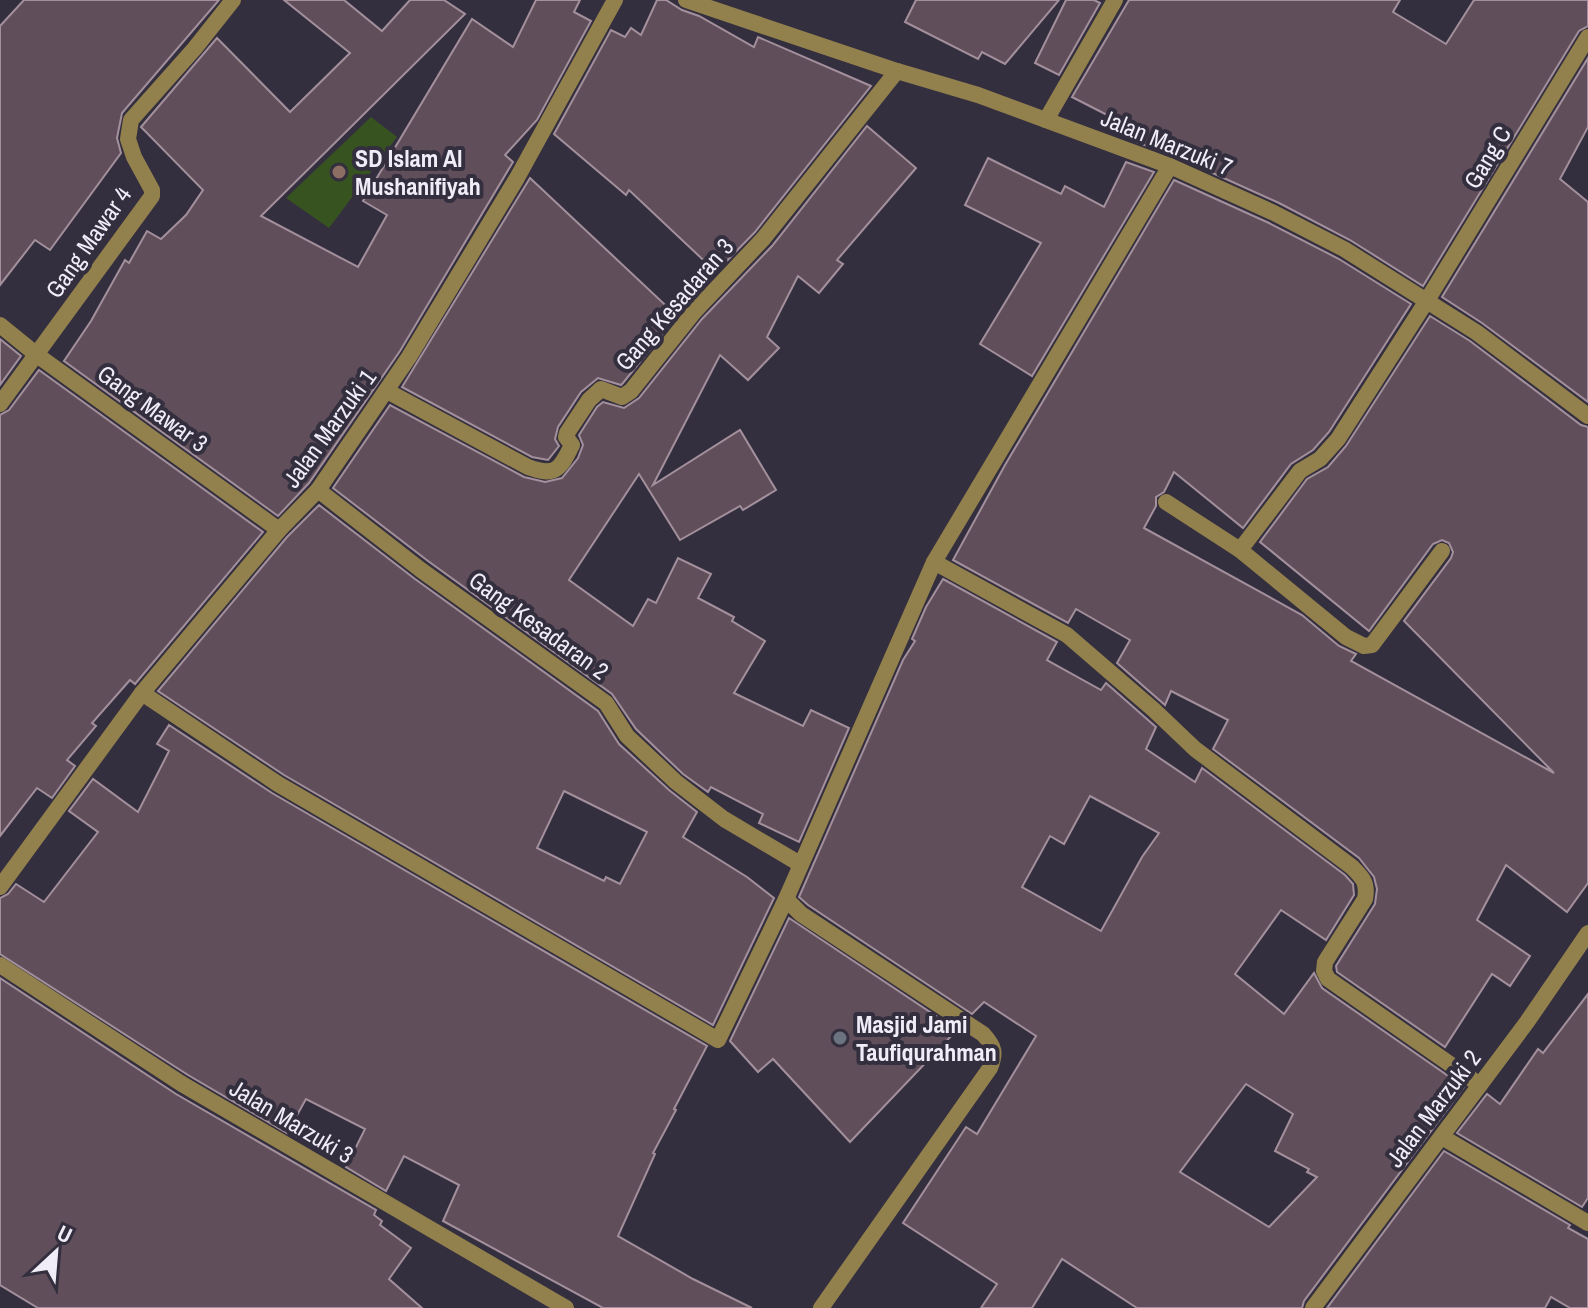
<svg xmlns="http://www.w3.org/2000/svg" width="1588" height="1308" font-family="'Archivo Narrow',sans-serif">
  <rect width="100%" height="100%" fill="#342f3f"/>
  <polygon fill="#375320" points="371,117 397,137 329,228 286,198"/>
  <g fill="#604f5a" stroke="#a3909c" stroke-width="2" fill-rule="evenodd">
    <polygon points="24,0 219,0 122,113 117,138 121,153 50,250 35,240 0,285 0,26"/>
    <polygon points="284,0 344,0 382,31 410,0 444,0 465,14 261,216 358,267 387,215 363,201 472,19 513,47 536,0 580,0 574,12 591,21 537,120 505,155 513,162 400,351 309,483 278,516 64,361 91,321 125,260 129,263 147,231 161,239 186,215 203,190 141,127 217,38 290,112 350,53"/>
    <polygon points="657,0 666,0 682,10 699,16 754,47 758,37 871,86 755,232 716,272 629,190 626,195 554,134 611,30 625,37 631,28 641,35"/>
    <polygon points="916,0 1059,0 1005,64 982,52 978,59 905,22"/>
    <polygon points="1066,0 1094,0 1100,3 1059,75 1035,63"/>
    <polygon points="1129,0 1400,0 1393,12 1446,44 1474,0 1588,0 1588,26 1579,31 1423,286 1350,240 1279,203 1175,156 1136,142 1137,140 1111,126 1115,119 1072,97"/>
    <polygon points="1588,58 1588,127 1560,179 1588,202 1588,402 1482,323 1442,297"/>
    <polygon points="867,126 916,168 837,260 843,264 819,293 798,276 767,337 779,348 748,380 720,355 653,485 740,430 776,490 743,510 740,506 680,540 639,474 569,580 633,626 648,599 656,603 678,558 711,574 698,598 734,617 732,621 765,641 734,693 803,726 811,710 849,728 799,842 759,823 763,814 711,787 708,792 683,774 636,729 612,694 428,561 333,488 390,405 524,477 545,482 562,478 578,458 583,445 579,435 597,407 603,402 624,408 639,398 702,319 772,246"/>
    <polygon points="988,158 1061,194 1065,186 1104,207 1126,162 1154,172 1032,376 980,344 1041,243 965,205"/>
    <polygon points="530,178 677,316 623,383 621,385 598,378 581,392 558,427 555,439 559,446 548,460 532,457 402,387"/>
    <polygon points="1174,180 1269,223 1339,259 1411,304 1329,432 1313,450 1291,464 1243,528 1174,472 1164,492 1156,497 1156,506 1144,528 1302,615 1339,646 1356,654 1351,661 1554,773 1404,621 1451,558 1453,552 1449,543 1442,540 1433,544 1369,631 1260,542 1307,479 1328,467 1346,446 1430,316 1470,341 1581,425 1588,427 1588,883 1567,912 1506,865 1477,920 1530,956 1510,986 1492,974 1445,1047 1337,972 1336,966 1375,904 1377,889 1374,877 1359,858 1213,749 1228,720 1171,691 1165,705 1117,663 1130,640 1076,609 1068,623 953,560 1005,465"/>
    <polygon points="0,339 21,356 0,385"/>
    <polygon points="39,370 263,532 135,684 130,680 92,723 96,726 67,760 75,766 52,798 37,788 0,836 0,415 9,410"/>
    <path d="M319 505 415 579 598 711 619 744 669 790 697 812 683 837 747 877 774 898 713 1025 284 775 158 691 287 537ZM564 791 647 832 620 884 606 877 604 881 537 848Z"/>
    <path d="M943 579 1057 642 1047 660 1101 690 1106 683 1156 727 1146 749 1195 782 1202 768 1345 875 1353 884 1354 895 1326 940 1281 910 1235 974 1284 1014 1314 973 1322 988 1464 1087 1304 1301 1302 1308H1137L1062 1259 1032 1308H981L997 1284 903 1223 966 1127 977 1134 1036 1036 984 1002 972 1014 808 905 799 897 903 660 915 641 912 639 926 607ZM1090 796 1159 833 1142 857 1101 931 1022 887 1050 836 1064 844ZM1246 1084 1293 1114 1275 1151 1309 1169 1307 1172 1317 1177 1269 1227 1180 1172Z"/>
    <polygon points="169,725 272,793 707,1046 674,1109 676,1110 653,1153 655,1154 618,1236 693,1279 752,1308 603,1308 443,1221 459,1185 404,1156 386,1191 346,1167 365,1129 306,1099 287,1133 188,1075 0,954 0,898 8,894 16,884 44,902 98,832 69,811 93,779 138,812 169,751 157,744"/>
    <polygon points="789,918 957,1030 850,1142 773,1059 758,1072 730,1041"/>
    <polygon points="0,978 176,1094 376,1210 374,1215 382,1221 380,1225 411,1248 389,1279 422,1308 38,1308 0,1285"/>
    <polygon points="1588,994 1588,1198 1582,1207 1457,1133 1487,1094 1500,1104 1538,1049 1543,1053"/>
    <polygon points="1444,1151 1570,1225 1568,1228 1588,1239 1588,1308 1570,1308 1551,1297 1545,1308 1327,1308"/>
  </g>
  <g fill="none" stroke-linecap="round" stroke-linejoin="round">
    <g stroke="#92814d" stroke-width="16">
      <polyline points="686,0 897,71 978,95 1170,166 1274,213 1344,249 1476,332 1588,416"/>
      <polyline points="1046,120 1115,0"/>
      <polyline points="0,325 37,355 279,530"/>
      <path d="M387 391 528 467C555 477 560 470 572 445L566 437 567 433 589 400 601 389 622 397 631 391 694 312 763 239 897 71"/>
      <polyline points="0,404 152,196 152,190 134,157 128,139 131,120 195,48 233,0"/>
      <polyline points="318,490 421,570 606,703 627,736 676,782 724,819 800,864"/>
      <polyline points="1166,502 1240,550 1346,637 1364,646 1372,645 1442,551"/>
      <polyline points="1240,550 1300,471 1320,459 1338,439 1426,302 1588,37"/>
      <path d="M934 562 1067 635 1154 710 1195 749 1352 867C1363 878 1368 883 1365 899L1325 962 1324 971 1328 979 1480 1085"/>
      <polyline points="142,693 278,784 718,1040 786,899 934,562 1170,166"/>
      <polyline points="0,887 142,693 279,530 318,490 409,357 517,178 615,0"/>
      <path d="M786 899 801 914 983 1034C995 1047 996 1053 990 1068L821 1308"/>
      <polyline points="0,965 182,1084 566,1308"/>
      <polyline points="1442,1137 1588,1223"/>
      <polyline points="1313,1308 1527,1022 1588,933"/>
    </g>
  </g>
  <circle fill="#8d6e63" stroke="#342f3f" stroke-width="3" cx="339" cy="172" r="8"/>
  <circle fill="#6b7280" stroke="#342f3f" stroke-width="3" cx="840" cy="1038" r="8"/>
  <g text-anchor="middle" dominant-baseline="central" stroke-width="8" stroke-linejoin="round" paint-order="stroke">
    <g font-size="24" fill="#f0edf8" stroke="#342f3f">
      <text transform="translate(1167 142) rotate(22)">Jalan Marzuki 7</text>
      <text transform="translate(1487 157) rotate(-59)">Gang C</text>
      <text transform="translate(88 242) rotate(-55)">Gang Mawar 4</text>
      <text transform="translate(674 304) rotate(-49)">Gang Kesadaran 3</text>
      <text transform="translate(153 408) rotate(36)">Gang Mawar 3</text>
      <text transform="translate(329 428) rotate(-54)">Jalan Marzuki 1</text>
      <text transform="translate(539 625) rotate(36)">Gang Kesadaran 2</text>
      <text transform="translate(1433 1108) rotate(-53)">Jalan Marzuki 2</text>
      <text transform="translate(292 1121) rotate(31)">Jalan Marzuki 3</text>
    </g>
    <g font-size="24" font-weight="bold" fill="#f0edf8" stroke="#342f3f" text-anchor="start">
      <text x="355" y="158">SD Islam Al<tspan x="355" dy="28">Mushanifiyah</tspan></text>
      <text x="856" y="1024">Masjid Jami<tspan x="856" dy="28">Taufiqurahman</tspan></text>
    </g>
  </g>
  <g transform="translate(56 1252) rotate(26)" stroke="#342f3f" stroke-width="6" paint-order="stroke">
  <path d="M0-6L14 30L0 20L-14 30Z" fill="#f0edf8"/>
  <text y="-12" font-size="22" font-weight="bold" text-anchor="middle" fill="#f0edf8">U</text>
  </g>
</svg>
